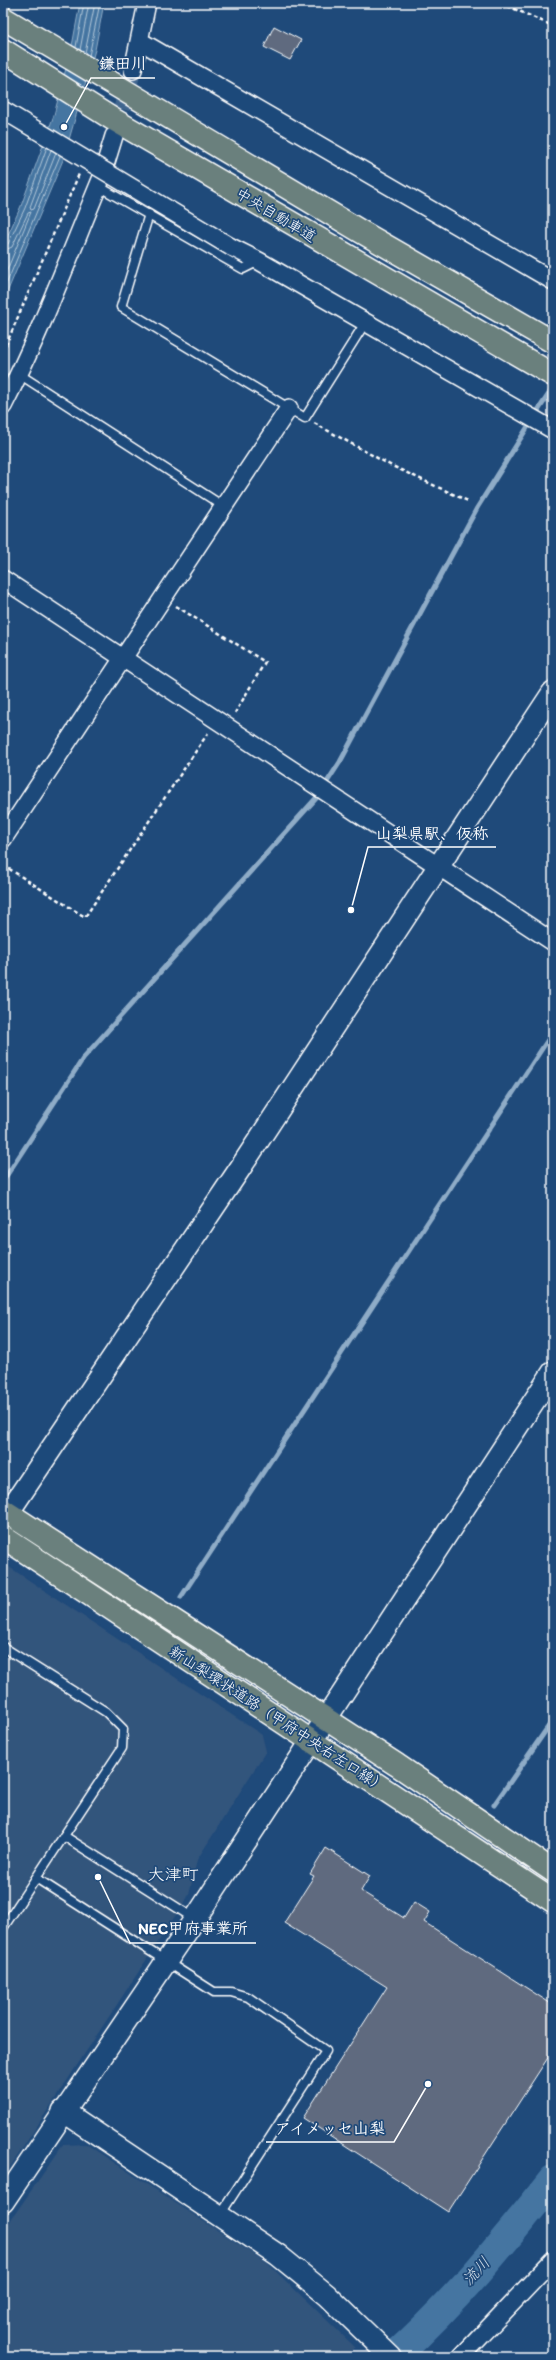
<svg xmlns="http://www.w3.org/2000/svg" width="556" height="2360" font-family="Itim,'Klee One',sans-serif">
  <rect width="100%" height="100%" fill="#1f4a7a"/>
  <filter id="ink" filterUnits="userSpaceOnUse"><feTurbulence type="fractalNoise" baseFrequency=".025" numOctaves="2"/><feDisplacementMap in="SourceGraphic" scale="8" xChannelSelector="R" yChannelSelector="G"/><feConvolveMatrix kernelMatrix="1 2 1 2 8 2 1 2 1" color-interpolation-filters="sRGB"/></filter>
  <g filter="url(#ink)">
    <g fill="#32547c">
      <polygon points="3,1563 262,1735 266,1751 197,1860 189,1895 3,2178"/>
      <polygon points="86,2144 267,2263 356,2348 343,2357 3,2357 3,2231 63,2145"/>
    </g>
    <polygon fill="#4475a1" stroke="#8facc7" points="80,3 104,3 95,50 63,160 3,302 3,246 21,206 54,115 73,41"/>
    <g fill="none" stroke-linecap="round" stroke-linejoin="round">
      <g stroke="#b4c8d9" stroke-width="1">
        <polyline points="76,47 84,3"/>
        <polyline points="80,50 89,3"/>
        <polyline points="85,53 95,3"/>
        <polyline points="89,56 100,3"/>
        <polyline points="51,150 30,207 31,210 34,209 56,153"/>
        <polyline points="3,246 8,244 25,208 47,147"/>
        <polyline points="3,251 12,247 28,213 31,212 3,280"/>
        <polyline points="3,292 60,156"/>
      </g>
      <g stroke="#8facc7" stroke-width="5">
        <polyline points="537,412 551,391"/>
        <polyline points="327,782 340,762 477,508 527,428"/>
        <polyline points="3,1181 84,1057 319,795"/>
        <polyline points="181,1597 553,1032"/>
        <polyline points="494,1805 553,1720"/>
      </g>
      <path stroke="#4475a1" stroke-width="30" d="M394 2357C452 2305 505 2241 553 2180"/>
    </g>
    <g fill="#5f6b7f" stroke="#fff">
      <polygon points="274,26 301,40 290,60 264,47"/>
      <polygon points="326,1848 370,1876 361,1891 404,1918 414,1902 430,1912 424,1922 553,2005 553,2050 448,2212 303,2118 387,1987 284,1923 314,1876 310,1874"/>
    </g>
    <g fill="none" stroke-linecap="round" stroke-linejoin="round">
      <polyline stroke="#41658e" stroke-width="17" stroke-dasharray="17 8" stroke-linecap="butt" points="115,133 133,70"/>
      <defs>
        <g id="service">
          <polyline points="98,186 243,269 259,261"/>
          <polyline points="149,214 121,307 305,418 365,323"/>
          <polyline points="19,374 223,506"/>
          <polyline points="3,1647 106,1712 123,1729 122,1748 3,1928"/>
          <polyline points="64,1836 195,1919"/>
          <polyline points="36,1878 214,1992 231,1992 248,1997 326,2051 220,2215"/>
        </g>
        <g id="minor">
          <polyline points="140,41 553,281"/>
          <polyline points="133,70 147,3"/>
          <polyline points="106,162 114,136"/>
          <polyline points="231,247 259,261 553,430"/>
          <path d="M3 406C41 332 70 254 102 177"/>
          <polyline points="3,579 553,942"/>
          <polyline points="3,839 289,408"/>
          <polyline points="461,2357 553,2260"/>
        </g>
        <g id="tertiary">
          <polyline points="8,1513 239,1170 553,692"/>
          <polyline points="63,2111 278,2255 327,2295 391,2357"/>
          <polyline points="3,2202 195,1919 553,1372"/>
        </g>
        <g id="primary">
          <polyline points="3,1510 397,1765 553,1871"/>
          <polyline points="3,1537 553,1901"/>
        </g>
        <g id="motorway">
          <polyline points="3,18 360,231 553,342"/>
          <polyline points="3,50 111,118 553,375"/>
        </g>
      </defs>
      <use href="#service" stroke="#fff" stroke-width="11"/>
      <use href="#minor" stroke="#fff" stroke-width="20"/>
      <use href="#tertiary" stroke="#fff" stroke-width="24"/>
      <use href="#primary" stroke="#fff" stroke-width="25"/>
      <use href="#motorway" stroke="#fff" stroke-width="25"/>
      <g stroke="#fff" stroke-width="2.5" stroke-dasharray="4 3" stroke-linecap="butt">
        <polyline points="501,3 553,26"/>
        <polyline points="3,352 79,174"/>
        <polyline points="314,423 390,465 468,501"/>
        <polyline points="176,606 265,662 235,713"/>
        <polyline points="3,865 85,917 208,733"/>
      </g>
      <use href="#service" stroke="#1f4a7a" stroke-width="8"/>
      <use href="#minor" stroke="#1f4a7a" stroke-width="17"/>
      <use href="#tertiary" stroke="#1f4a7a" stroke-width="21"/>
      <use href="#primary" stroke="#6a807d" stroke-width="22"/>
      <use href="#motorway" stroke="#6a807d" stroke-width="22"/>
      <defs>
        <polyline id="minor-bridge" points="3,110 231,247"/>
      </defs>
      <use href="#minor-bridge" stroke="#fff" stroke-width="20" stroke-linecap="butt"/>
      <use href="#minor-bridge" stroke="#1f4a7a" stroke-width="17"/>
    </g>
  </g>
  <g text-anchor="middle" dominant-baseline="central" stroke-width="3.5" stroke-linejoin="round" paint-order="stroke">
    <g font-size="15" fill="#fff" stroke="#1f4a7a">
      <text transform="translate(276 215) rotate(31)">中央自動車道</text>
      <text transform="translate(278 1719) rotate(33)">新山梨環状道路（甲府中央右左口線）</text>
    </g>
    <g font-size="16" font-style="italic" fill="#d0dce8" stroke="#1f4a7a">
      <text transform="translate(476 2271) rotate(-47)">流川</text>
    </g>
    <g font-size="17" fill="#fff" stroke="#1f4a7a">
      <text x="173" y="1874">大津町</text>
    </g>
  </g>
  <path fill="none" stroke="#fff" stroke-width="1.5" d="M64 127L91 78H155M351 910L368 847H496M98 1877L130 1943H256M428 2084L394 2142H266"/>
  <g fill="#fff" stroke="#1f4a7a" stroke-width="1.5">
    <circle cx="64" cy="127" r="4"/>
    <circle cx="351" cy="910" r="4"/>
    <circle cx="98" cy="1877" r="4"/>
    <circle cx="428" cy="2084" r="4"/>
  </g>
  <g font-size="16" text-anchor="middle" font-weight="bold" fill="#fff" stroke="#1f4a7a" stroke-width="3.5" stroke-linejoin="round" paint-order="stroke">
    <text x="123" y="69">鎌田川</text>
    <text x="432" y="839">山梨県駅、仮称</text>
    <text x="193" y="1934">NEC甲府事業所</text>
    <text x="330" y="2134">アイメッセ山梨</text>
  </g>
  <rect width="556" height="2360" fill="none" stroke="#1f4a7a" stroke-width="16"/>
  <rect x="8" y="8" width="540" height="2344" fill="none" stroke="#fff" stroke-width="1.5" filter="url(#ink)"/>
</svg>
